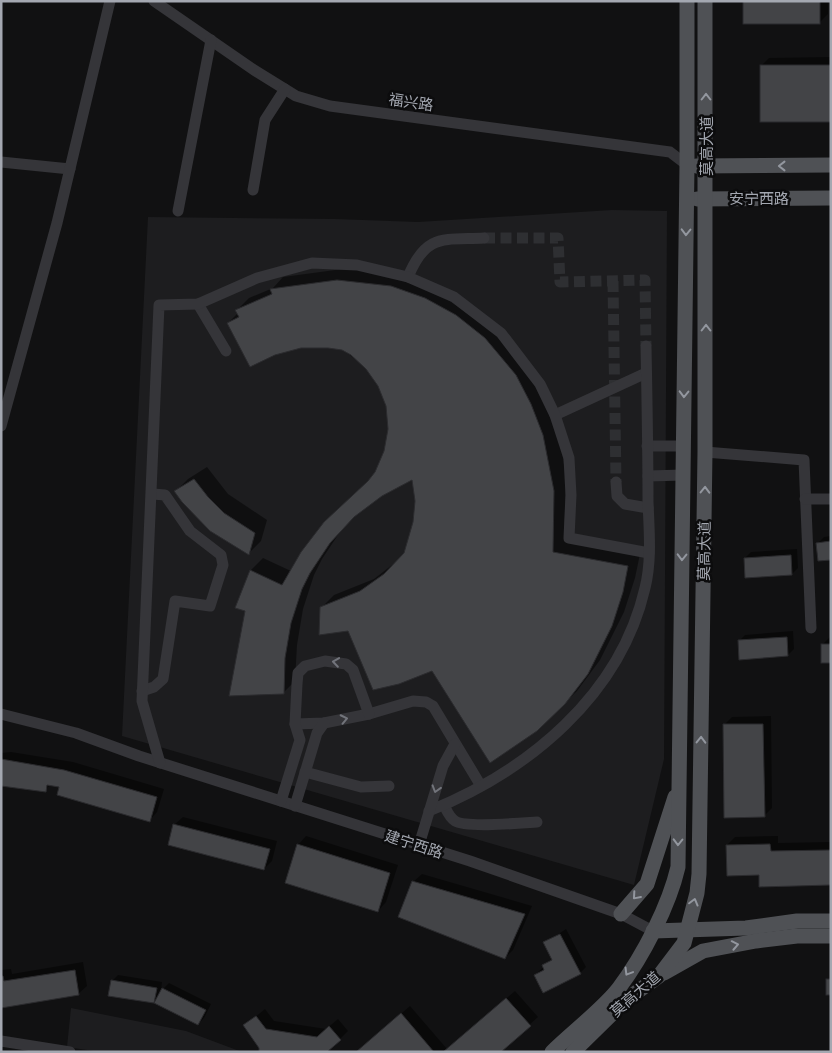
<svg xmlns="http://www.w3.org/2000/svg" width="832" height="1053" font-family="'IBM Plex Sans','Noto Sans SC',sans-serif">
  <rect width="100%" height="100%" fill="#111112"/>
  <g fill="#1d1d1f">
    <polygon points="612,210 667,211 664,759 634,885 122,736 148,217 335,219 418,222"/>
    <polygon points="71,1008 186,1031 242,1052 100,1052 67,1047"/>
  </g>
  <g fill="#0007">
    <polygon points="744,1 828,1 828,14 820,22"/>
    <polygon points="831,57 831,121 761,66 769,58"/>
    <polygon points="350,268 421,280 520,352 560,438 566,478 564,540 640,554 635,578 624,612 600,660 577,691 537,730 433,670 349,630 321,608 334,595 374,579 406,554 415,522 416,501 413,478 381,495 356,514 342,529 322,559 314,575 303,609 297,645 295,681 283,693 246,610 237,607 251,570 263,558 291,571 372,478 386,451 389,429 387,406 379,385 367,368 342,349 315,346 287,350 251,366 228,323 238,313 237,310 249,298 273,288 283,277"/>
    <polygon points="207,467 228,494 267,520 261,541 249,553 176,491 188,479"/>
    <polygon points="831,536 831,558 818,543 824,537"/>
    <polygon points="797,549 798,568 792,574 745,558 751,552"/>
    <polygon points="793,631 794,649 788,655 739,641 745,635"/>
    <polygon points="831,636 831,662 823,644"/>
    <polygon points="771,716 772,808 764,816 724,725 732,717"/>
    <polygon points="11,752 73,762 164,789 157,812 149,821 60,786 51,784 45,790 1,785 1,753"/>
    <polygon points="183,817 277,841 272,861 264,869 174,825"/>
    <polygon points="306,836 398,865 386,902 378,911 298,845"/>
    <polygon points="778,836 778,843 831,842 831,884 760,874 727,845 735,837"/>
    <polygon points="422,874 532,906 513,950 505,958 413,882"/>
    <polygon points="566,929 586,967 580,973 535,975 553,958 545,943"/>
    <polygon points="83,962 87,986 78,994 1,1006 1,970 11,969 12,974"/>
    <polygon points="118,975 162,982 161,991 169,983 211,1004 204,1018 198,1024 155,1002 110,995 112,981"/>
    <polygon points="515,991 538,1017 499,1052 357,1052 410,1006 447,1049"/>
    <polygon points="265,1009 274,1021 326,1029 338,1019 348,1031 327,1052 260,1052 260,1048 244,1026"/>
  </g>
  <g fill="#434447" stroke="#2b2b2e">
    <rect x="743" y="1" width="77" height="23"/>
    <rect x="760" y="65" width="71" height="57"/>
    <polygon points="337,280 391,286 425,298 456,315 485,338 516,375 531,404 543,435 554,491 553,552 628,566 623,592 612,626 588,674 565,704 537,731 490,763 432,671 399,684 373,690 348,631 319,635 320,607 360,591 384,574 404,553 413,522 415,501 412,480 382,496 354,517 330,543 310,573 302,589 291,623 285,658 284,694 229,696 245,611 235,608 250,570 282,585 301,552 324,522 368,481 375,472 384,451 388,429 386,406 378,386 366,369 351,355 342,350 328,348 301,348 275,355 250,367 227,323 239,317 235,310 272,294 270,289"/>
    <polygon points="194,479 208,497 224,513 255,533 249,555 210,531 182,502 174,491"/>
    <polygon points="831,541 831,560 818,561 816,543"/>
    <polygon points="791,555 792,575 745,578 744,558"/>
    <polygon points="787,637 788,656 739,660 738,640"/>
    <rect x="821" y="644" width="10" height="19"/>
    <polygon points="723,724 763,724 765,817 724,818"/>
    <polygon points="1,759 64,770 157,797 150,822 57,795 59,787 47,785 46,792 1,786"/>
    <polygon points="173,824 270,849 264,870 168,845"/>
    <polygon points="297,844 390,873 378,912 285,883"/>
    <polygon points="770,844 771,851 831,850 831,885 759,887 759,875 727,876 726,845"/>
    <polygon points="412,881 525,914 505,959 398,917"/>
    <polygon points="560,934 581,974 543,993 534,975 544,970 542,965 552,960 543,942"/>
    <polygon points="75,970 79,995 1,1008 1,976 3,976 4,981"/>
    <rect x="826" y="979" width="5" height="16"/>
    <polygon points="111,980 157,988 154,1003 108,996"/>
    <polygon points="162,988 206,1010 198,1025 154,1003"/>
    <polygon points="506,998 531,1026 501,1052 443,1052"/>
    <polygon points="401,1013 434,1052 356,1052"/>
    <polygon points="256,1016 266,1029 317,1037 329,1026 341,1040 327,1052 259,1052 259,1048 243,1025"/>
  </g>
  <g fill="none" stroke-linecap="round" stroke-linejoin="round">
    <g stroke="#2e2f32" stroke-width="11" stroke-dasharray="11 5.5" stroke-linecap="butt">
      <polyline points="484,238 558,238 560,282 645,280 646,346"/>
      <polyline points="613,281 616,482"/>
    </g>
    <g stroke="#353539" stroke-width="11">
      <polyline points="154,1 254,70 296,96 330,106 670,152 687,165"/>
      <polyline points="1,162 70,169"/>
      <polyline points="253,190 265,120 285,89"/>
      <polyline points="178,211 211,40"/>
      <path d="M408 277C426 233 443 240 484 238"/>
      <polyline points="198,304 226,351"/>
      <polyline points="555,415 646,373"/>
      <polyline points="1,426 57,223 110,1"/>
      <polyline points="647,446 683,446"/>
      <polyline points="705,452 804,460 811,628"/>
      <polyline points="648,476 683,475"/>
      <polyline points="616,482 617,496 625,504 648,508"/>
      <polyline points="805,499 831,499"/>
      <polyline points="142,691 154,687 163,679 175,601 210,606 223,565 221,555 190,531 165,495 153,494"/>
      <polyline points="1,714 76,733 139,756 470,861 621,914 653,931"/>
      <polyline points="295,724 324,723 369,714 413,701 426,702 433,706 481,786"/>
      <polyline points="160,763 142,701 159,305 198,304 257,278 312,263 357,265 408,277 454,297 501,333 540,384 555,415 569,458 571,495 569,538 649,553"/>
      <polyline points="305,772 361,787 389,786"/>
      <polyline points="281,801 300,740 295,724 297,684 298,673 305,666 325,661 346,664 353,670 369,714"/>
      <path d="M444 805C447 811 449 817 455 821 466 828 521 823 537 822"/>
      <polyline points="295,806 317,733 324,723"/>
      <path d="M429 811C528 771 620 696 645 588 652 560 649 530 648 501 648 449 647 398 646 346"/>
      <polyline points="419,845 443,766 455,744"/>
      <polyline points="1,1041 70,1052"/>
    </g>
    <g stroke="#4f5155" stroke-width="15">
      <polyline points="696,166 831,165"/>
      <polyline points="697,199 831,198"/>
      <polyline points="621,914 647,884 675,797"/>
      <polyline points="653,931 746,928 797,921 831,921"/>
      <polyline points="664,973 703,951 756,941 797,936 831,936"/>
      <path d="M552 1052C571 1033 604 1008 619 988 643 956 669 906 678 867L687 165V1"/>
      <polyline points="573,1052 626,1000 659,976 684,943 697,893 699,874 705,452 705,1"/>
    </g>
  </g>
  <defs><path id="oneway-chevron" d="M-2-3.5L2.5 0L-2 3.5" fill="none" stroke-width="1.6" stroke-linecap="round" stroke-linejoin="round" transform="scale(1.25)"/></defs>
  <g stroke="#93979f">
    <use href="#oneway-chevron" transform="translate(706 97) rotate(-90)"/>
    <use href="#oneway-chevron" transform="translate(782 166) rotate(180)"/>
    <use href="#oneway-chevron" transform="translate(686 232) rotate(91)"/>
    <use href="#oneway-chevron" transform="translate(706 328) rotate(-90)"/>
    <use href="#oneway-chevron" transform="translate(684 394) rotate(91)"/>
    <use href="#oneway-chevron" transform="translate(705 490) rotate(-89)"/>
    <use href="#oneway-chevron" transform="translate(682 557) rotate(91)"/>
    <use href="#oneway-chevron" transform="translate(701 740) rotate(-89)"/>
    <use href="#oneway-chevron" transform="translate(678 842) rotate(91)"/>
    <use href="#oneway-chevron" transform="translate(636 896) rotate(131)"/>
    <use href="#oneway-chevron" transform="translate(694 902) rotate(-75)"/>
    <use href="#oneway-chevron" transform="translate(735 945) rotate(-11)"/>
    <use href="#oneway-chevron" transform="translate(628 972) rotate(121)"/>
  </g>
  <g stroke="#72747b">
    <use href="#oneway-chevron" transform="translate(336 662) rotate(-172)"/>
    <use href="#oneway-chevron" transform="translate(344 719) rotate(-12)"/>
    <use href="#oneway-chevron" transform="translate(436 789) rotate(107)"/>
  </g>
  <g text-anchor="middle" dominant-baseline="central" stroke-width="5" stroke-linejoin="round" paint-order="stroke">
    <g font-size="15" fill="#a4a8b1" stroke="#0c0c0d">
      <text transform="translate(411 102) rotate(8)">福兴路</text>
      <text transform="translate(706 146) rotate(-90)">莫高大道</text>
      <text x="759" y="198">安宁西路</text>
      <text transform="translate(704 551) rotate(-89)">莫高大道</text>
      <text transform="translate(414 844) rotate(18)">建宁西路</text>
      <text transform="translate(635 994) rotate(-41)">莫高大道</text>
    </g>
  </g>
  <rect width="832" height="1053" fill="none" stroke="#a4a8b1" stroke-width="5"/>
</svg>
